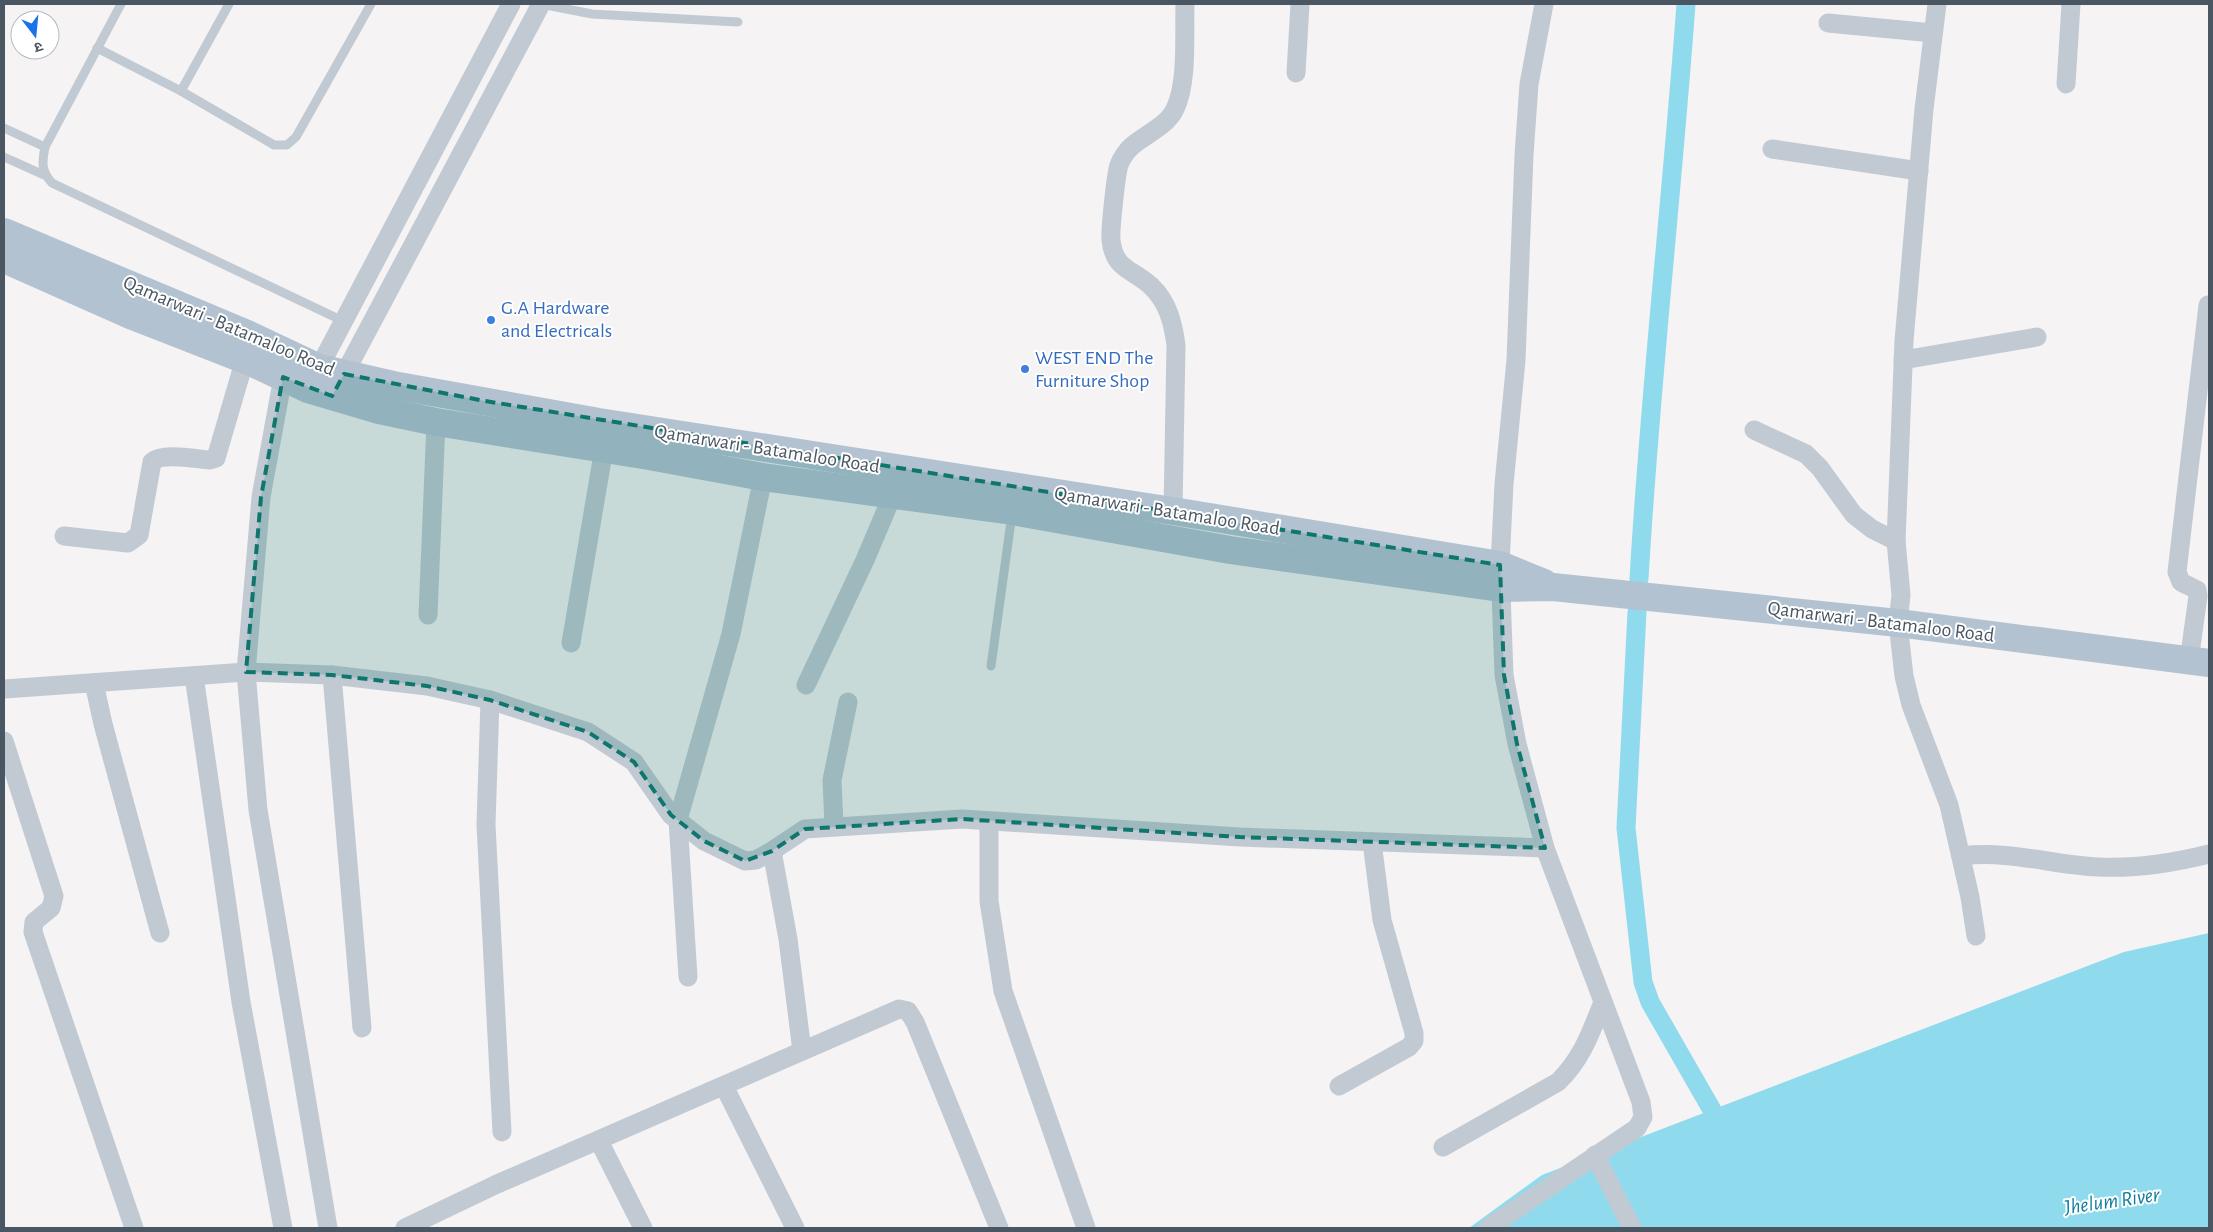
<svg xmlns="http://www.w3.org/2000/svg" width="2213" height="1232" font-family="'Alegreya Sans','Noto Sans Devanagari',sans-serif">
  <rect width="100%" height="100%" fill="#f5f3f3"/>
  <polygon fill="#90daee" points="2209,933 2209,1228 1469,1228 1542,1175 2124,952"/>
  <g fill="none" stroke-linecap="round" stroke-linejoin="round">
    <g stroke="#90daee" stroke-width="19">
      <path d="M1639 579C1650 387 1672 196 1686 4"/>
      <polyline points="1637,612 1626,828 1643,982 1650,1002 1712,1110"/>
    </g>
    <g stroke="#c1cad2" stroke-width="9">
      <path d="M121 4 45 147C42 162 41 171 52 183L343 321"/>
      <polyline points="541,4 592,14 738,22"/>
      <polyline points="97,48 181,91 274,145 287,145 296,137 371,4"/>
      <polyline points="181,91 229,4"/>
      <polyline points="4,128 45,147"/>
      <polyline points="4,157 44,175"/>
      <polyline points="991,666 1012,514"/>
    </g>
    <g stroke="#c1cad2" stroke-width="19">
      <polyline points="1937,4 1924,109 1904,341 1896,541 1901,595 1898,623 1904,676 1911,705 1949,805 1970,897 1976,936"/>
      <polyline points="1828,23 1933,33"/>
      <polyline points="1296,73 1300,4"/>
      <polyline points="2066,84 2071,4"/>
      <polyline points="1772,149 1919,171"/>
      <polyline points="1903,360 2037,337"/>
      <polyline points="283,377 261,497 246,672 258,810 328,1228"/>
      <polyline points="313,379 511,4"/>
      <polyline points="339,384 541,4"/>
      <polyline points="1754,430 1806,454 1820,468 1854,515 1872,529 1896,541"/>
      <path d="M1173 511 1176 345C1173 323 1168 302 1151 286 1133 269 1114 270 1111 240 1110 230 1116 174 1119 165 1121 159 1127 150 1132 146 1146 134 1167 126 1175 109 1188 82 1184 35 1185 4"/>
      <path d="M64 536 128 543 139 535 152 462C162 452 196 459 210 460L216 458 245 359"/>
      <polyline points="428,615 436,422"/>
      <polyline points="571,643 604,448"/>
      <polyline points="2189,661 2198,596 2197,590 2181,582 2177,572 2208,305"/>
      <polyline points="332,675 362,1028"/>
      <polyline points="194,676 241,1002 283,1228"/>
      <polyline points="94,683 103,724 160,933"/>
      <polyline points="806,685 865,560 893,494"/>
      <polyline points="4,689 246,672 332,675 427,686 490,700 588,732 634,762 671,815 704,841 745,861 756,860 772,851 805,829 962,819 1240,837 1545,848"/>
      <polyline points="490,700 486,825 502,1132"/>
      <polyline points="4,741 54,896 51,908 34,922 33,932 134,1228"/>
      <polyline points="989,821 989,901 1003,991 1086,1228"/>
      <polyline points="834,826 832,780 848,702"/>
      <polyline points="772,851 788,939 802,1051"/>
      <path d="M1961 856C2012 850 2050 865 2099 867 2136 869 2173 863 2209 854"/>
      <polyline points="688,977 678,820 731,634 763,477"/>
      <polyline points="724,1086 795,1228"/>
      <polyline points="1339,1086 1409,1047 1414,1041 1414,1033 1382,920 1372,842"/>
      <polyline points="599,1141 643,1228"/>
      <path d="M1443 1147 1558 1082C1582 1059 1591 1032 1603 1002"/>
      <polyline points="1595,1155 1632,1228"/>
      <polyline points="405,1228 495,1185 899,1009 908,1011 915,1022 999,1228"/>
      <polyline points="1488,1228 1637,1128 1643,1117 1641,1102 1545,848 1517,744 1504,675 1500,565 1504,484 1516,360 1524,155 1529,84 1544,4"/>
    </g>
    <g stroke="#b3c2d1" stroke-width="28">
      <polyline points="4,232 247,334 319,368 393,385 599,422 1173,511 1500,565 1544,583"/>
      <polyline points="4,259 130,315 253,363 308,389 379,410 436,422 649,456 763,477 1012,511 1230,550 1500,588 1553,587 1898,623 2209,663"/>
    </g>
  </g>
  <path fill="#0f766e" fill-opacity="0.2" stroke="#0f766e" stroke-width="4" stroke-dasharray="10 6" stroke-linejoin="round" d="M344 374 485 401 1500 565 1504 675 1517 744 1545 848 1240 837 962 819 805 829 772 851 745 861 704 841 671 815 634 762 588 732 490 700 427 686 332 675 246 672 261 497 283 377 332 396Z"/>
  <g fill="#3f7fe0" stroke="#fff" stroke-width="2">
    <circle cx="491" cy="320" r="5"/>
    <circle cx="1025" cy="369" r="5"/>
  </g>
  <g text-anchor="middle" dominant-baseline="central" stroke-width="4" stroke-linejoin="round" paint-order="stroke">
    <g font-size="20" fill="#366cbe" stroke="#fff" text-anchor="start">
      <text x="501" y="308">G.A Hardware<tspan x="501" dy="23">and Electricals</tspan></text>
      <text x="1035" y="358">WEST END The<tspan x="1035" dy="23">Furniture Shop</tspan></text>
    </g>
    <g font-size="20" fill="#4a5661" stroke="#fff">
      <text transform="translate(229 326) rotate(23)">Qamarwari - Batamaloo Road</text>
      <text transform="translate(767 449) rotate(9)">Qamarwari - Batamaloo Road</text>
      <text transform="translate(1167 511) rotate(9)">Qamarwari - Batamaloo Road</text>
      <text transform="translate(1881 622) rotate(7)">Qamarwari - Batamaloo Road</text>
    </g>
    <g font-size="21" font-style="italic" fill="#0c7c9b" stroke="#fff">
      <text transform="translate(2112 1201) rotate(-8)">Jhelum River</text>
    </g>
  </g>
  <rect width="2213" height="1232" fill="none" stroke="#4a5661" stroke-width="10"/>
  <g transform="translate(35 35) rotate(164)"><circle r="24" fill="#ffffff" stroke="#b7bbc0"/>
  <path d="M0-4L9 19L0 12L-9 19Z" fill="#1a73e8"/>
  <text y="-8" font-size="14" font-weight="bold" text-anchor="middle" fill="#4a5661">उ</text>
  </g>
</svg>
